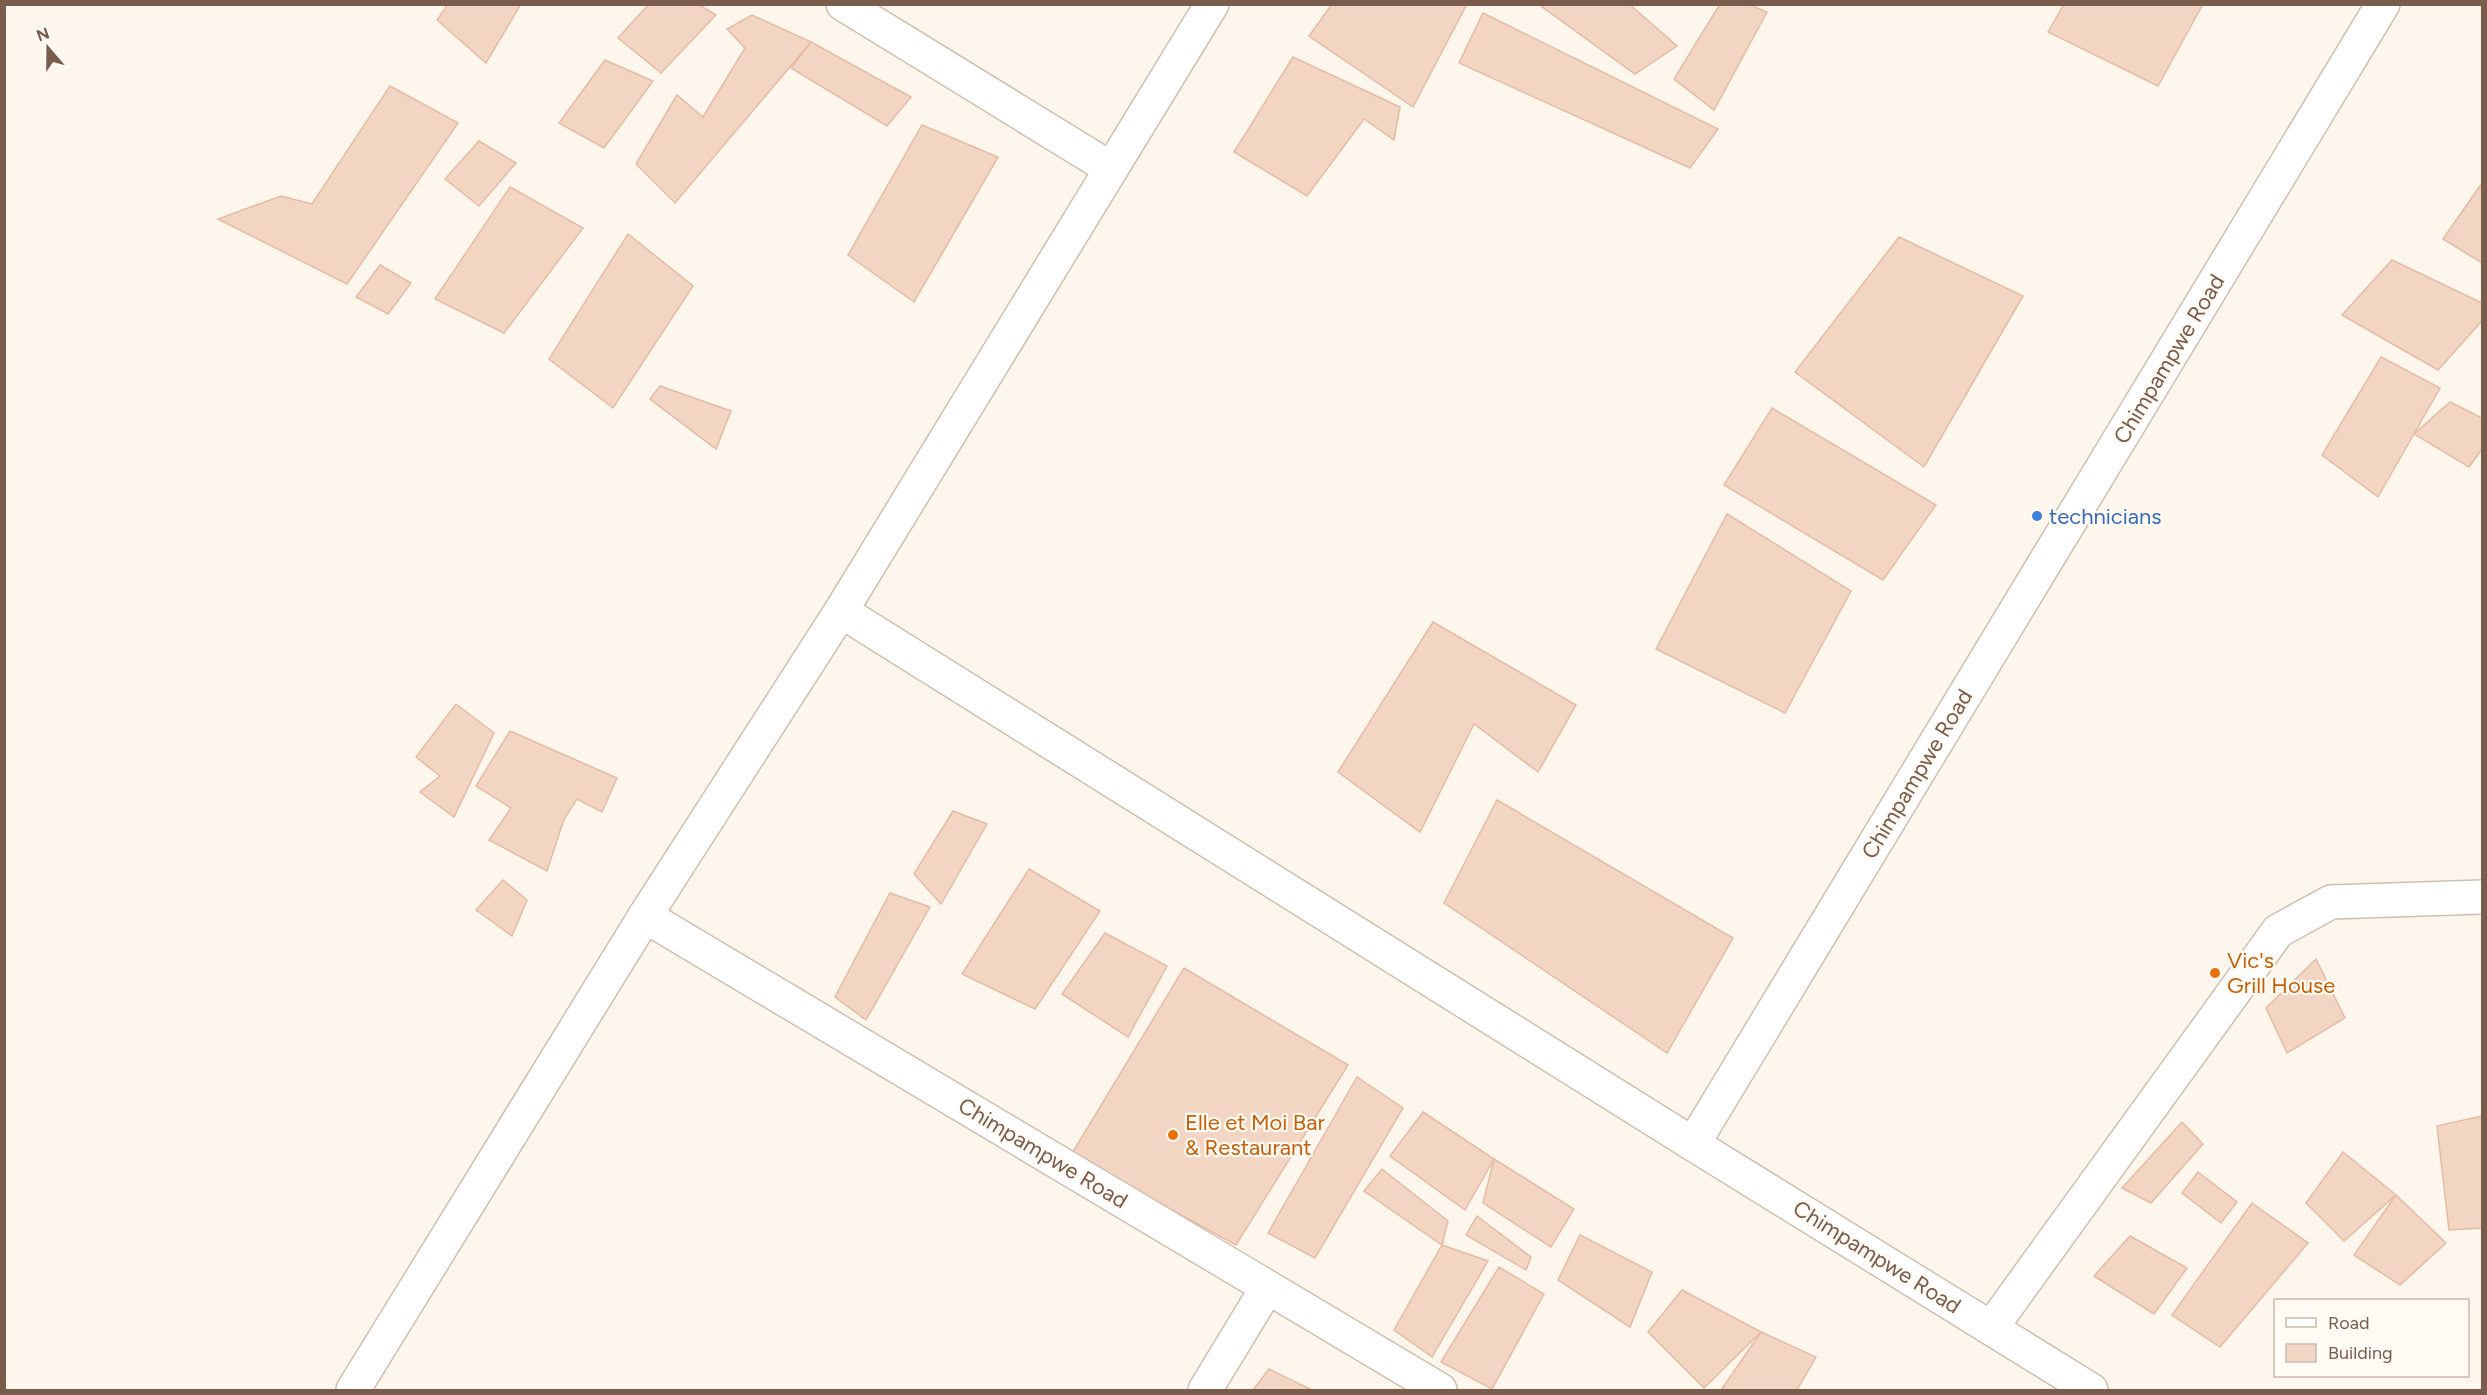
<svg xmlns="http://www.w3.org/2000/svg" width="2487" height="1395" font-family="Figtree,sans-serif">
  <rect width="100%" height="100%" fill="#fdf6ec"/>
  <g fill="#f3d5c3" stroke="#e6bba3" stroke-width="1.5">
    <polygon points="448,4 521,4 486,63 437,20"/>
    <polygon points="649,4 698,4 716,15 661,73 618,38"/>
    <polygon points="1332,4 1467,4 1413,107 1309,36"/>
    <polygon points="1538,4 1629,4 1677,46 1635,74"/>
    <polygon points="1720,4 1748,4 1767,12 1714,110 1674,79"/>
    <polygon points="2064,4 2203,4 2158,86 2048,32"/>
    <polygon points="1483,13 1718,129 1690,168 1459,63"/>
    <polygon points="752,15 811,42 675,203 636,164 677,95 703,117 745,48 727,29"/>
    <polygon points="811,42 911,97 887,126 791,68"/>
    <polygon points="1293,57 1400,107 1394,140 1364,119 1307,196 1234,152"/>
    <polygon points="605,60 653,81 604,148 559,123"/>
    <polygon points="390,86 458,123 347,284 218,219 281,196 312,204"/>
    <polygon points="922,125 998,157 914,302 848,255"/>
    <polygon points="479,141 516,163 479,206 445,179"/>
    <polygon points="2482,183 2482,263 2443,239"/>
    <polygon points="510,187 583,228 504,333 435,299"/>
    <polygon points="628,234 693,286 613,408 549,359"/>
    <polygon points="1899,237 2023,296 1924,467 1795,372"/>
    <polygon points="2392,260 2482,303 2482,321 2438,370 2342,315"/>
    <polygon points="380,265 411,283 388,314 356,297"/>
    <polygon points="2381,357 2440,388 2378,497 2322,455"/>
    <polygon points="660,386 731,411 716,449 650,399"/>
    <polygon points="2450,402 2482,418 2482,449 2469,467 2414,434"/>
    <polygon points="1772,408 1936,505 1883,580 1724,485"/>
    <polygon points="1727,514 1851,591 1785,713 1656,649"/>
    <polygon points="1433,622 1576,705 1538,772 1474,724 1420,832 1338,772"/>
    <polygon points="456,704 494,733 454,817 420,792 440,776 416,757"/>
    <polygon points="510,731 617,778 602,812 577,799 564,819 547,871 489,840 511,808 476,786"/>
    <polygon points="1497,800 1733,938 1667,1053 1444,903"/>
    <polygon points="953,811 987,824 941,904 914,874"/>
    <polygon points="1029,869 1100,911 1035,1009 962,974"/>
    <polygon points="503,880 527,900 512,936 476,910"/>
    <polygon points="890,893 930,907 866,1020 835,997"/>
    <polygon points="1105,933 1167,966 1128,1037 1062,994"/>
    <polygon points="2316,959 2345,1018 2287,1053 2266,1008"/>
    <polygon points="1184,968 1348,1065 1236,1245 1071,1155"/>
    <polygon points="1357,1077 1403,1108 1315,1258 1268,1233"/>
    <polygon points="1423,1112 1494,1159 1465,1210 1390,1156"/>
    <polygon points="2482,1116 2482,1228 2449,1230 2437,1126"/>
    <polygon points="2182,1122 2203,1144 2151,1203 2122,1188"/>
    <polygon points="2343,1152 2396,1195 2344,1241 2306,1203"/>
    <polygon points="1494,1159 1574,1209 1551,1247 1483,1203"/>
    <polygon points="1382,1169 1448,1221 1442,1245 1364,1191"/>
    <polygon points="2198,1172 2237,1202 2221,1223 2182,1193"/>
    <polygon points="2396,1195 2446,1243 2400,1285 2354,1255"/>
    <polygon points="2252,1203 2308,1243 2220,1347 2172,1315"/>
    <polygon points="1477,1216 1531,1257 1526,1270 1466,1235"/>
    <polygon points="1580,1235 1652,1272 1630,1327 1558,1280"/>
    <polygon points="2130,1236 2187,1268 2154,1314 2094,1276"/>
    <polygon points="1442,1245 1488,1261 1432,1357 1394,1330"/>
    <polygon points="1499,1267 1544,1294 1492,1389 1441,1362"/>
    <polygon points="1682,1290 1761,1332 1704,1388 1648,1332"/>
    <polygon points="1761,1332 1816,1357 1797,1390 1721,1390"/>
    <polygon points="1269,1369 1312,1390 1253,1390"/>
  </g>
  <g fill="none" stroke-linecap="round" stroke-linejoin="round">
    <defs>
      <g id="street">
        <polyline points="843,4 1110,168"/>
        <polyline points="841,611 1693,1144"/>
        <polyline points="645,916 1440,1390"/>
        <polyline points="1991,1328 2278,931 2331,902 2482,897"/>
        <polyline points="353,1390 645,916 841,611 1212,4"/>
        <polyline points="1205,1390 1267,1288"/>
        <polyline points="2091,1390 1693,1144 2383,4"/>
      </g>
    </defs>
    <use href="#street" stroke="#d1beb0" stroke-width="36"/>
    <use href="#street" stroke="#fff" stroke-width="33"/>
  </g>
  <circle fill="#3f7fe0" stroke="#fffaf3" stroke-width="2" cx="2037" cy="516" r="6"/>
  <g fill="#e8710a" stroke="#fffaf3" stroke-width="2">
    <circle cx="2215" cy="973" r="6"/>
    <circle cx="1173" cy="1135" r="6"/>
  </g>
  <g text-anchor="middle" dominant-baseline="central" stroke-width="4.5" stroke-linejoin="round" paint-order="stroke">
    <g font-size="22" fill="#7a5c4d" stroke="#fffaf3">
      <text transform="translate(2169 359) rotate(-59)">Chimpampwe Road</text>
      <text transform="translate(1917 774) rotate(-59)">Chimpampwe Road</text>
      <text transform="translate(1043 1153) rotate(31)">Chimpampwe Road</text>
      <text transform="translate(1877 1257) rotate(32)">Chimpampwe Road</text>
    </g>
    <g font-size="22" fill="#366cbe" stroke="#fffaf3" text-anchor="start">
      <text x="2049" y="516">technicians</text>
    </g>
    <g font-size="22" fill="#c56008" stroke="#fffaf3" text-anchor="start">
      <text x="2227" y="960">Vic's<tspan x="2227" dy="25">Grill House</tspan></text>
      <text x="1185" y="1122">Elle et Moi Bar<tspan x="1185" dy="25">&amp; Restaurant</tspan></text>
    </g>
  </g>
  <rect width="2487" height="1395" fill="none" stroke="#7a5c4d" stroke-width="12"/>
  <rect x="2274" y="1299" width="195" height="78" fill="#fffaf3" stroke="#cabbb1" stroke-width="1.5"/>
  <rect x="2286" y="1318" width="30" height="9" fill="#ffffff" stroke="#cabbb1" stroke-width="1.5"/>
  <text x="2328" y="1329" font-size="18" fill="#7a5c4d">Road</text>
  <rect x="2286" y="1344" width="30" height="18" fill="#f3d5c3" stroke="#cabbb1" stroke-width="1.5"/>
  <text x="2328" y="1359" font-size="18" fill="#7a5c4d">Building</text>
  <g transform="translate(48 48) rotate(340)" stroke="#fffaf3" stroke-width="4.5" paint-order="stroke">
  <path d="M0-4.5L10 22L0 15L-10 22Z" fill="#7a5c4d"/>
  <text y="-9" font-size="16" font-weight="bold" text-anchor="middle" fill="#7a5c4d">N</text>
  </g>
</svg>
